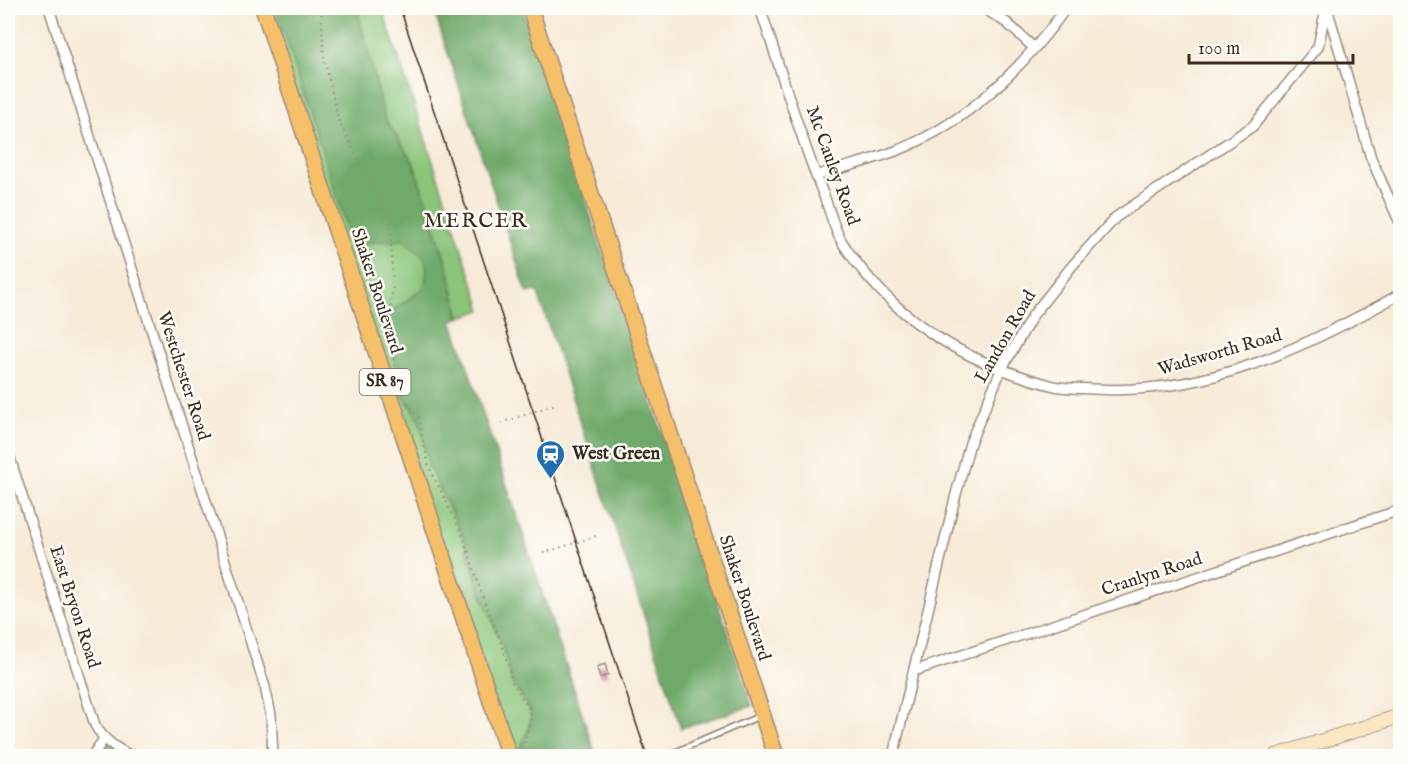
<svg xmlns="http://www.w3.org/2000/svg" width="1408" height="764" font-family="'IM FELL English',serif">
  <rect width="100%" height="100%" fill="#fdfcf7"/>
  <filter id="ink" filterUnits="userSpaceOnUse"><feTurbulence type="fractalNoise" baseFrequency=".0167" numOctaves="2"/><feDisplacementMap in="SourceGraphic" scale="12" xChannelSelector="R" yChannelSelector="G"/><feConvolveMatrix kernelMatrix="1 2 1 2 8 2 1 2 1" color-interpolation-filters="sRGB"/></filter>
  <filter id="wash" filterUnits="userSpaceOnUse"><feTurbulence type="fractalNoise" baseFrequency=".008" numOctaves="4" result="noise"/><feDisplacementMap in="SourceGraphic" scale="24" xChannelSelector="R" yChannelSelector="G"/><feGaussianBlur stdDeviation="1.35" result="paint"/><feColorMatrix in="noise" values="0 0 0 0 0 0 0 0 0 0 0 0 0 0 0 0 0 1.4 0 .05"/><feComposite in="paint" operator="in"/></filter>
  <g filter="url(#wash)">
    <rect width="100%" height="100%" fill="#f7ebd8"/>
    <g fill="#8ac57a" stroke="#62784c" stroke-width="1.5">
      <polygon points="263,8 382,8 482,310 452,320 596,756 509,756"/>
      <polygon points="104,739 131,756 92,756"/>
    </g>
    <g fill="#6faa6a" stroke="#556a44" stroke-width="1.5">
      <path d="M276 8H357L385 119 413 162 446 261 460 317 452 320 596 756H523L521 747 529 728 531 718 530 710 512 682 503 648 480 590 463 536 429 467 418 416 399 390 396 363 388 334 390 312 424 288C431 258 426 259 404 240L375 242 353 246Z"/>
      <polygon points="433,8 522,8 752,706 681,728 537,291 527,293"/>
    </g>
    <g id="blocks">
      <polygon fill="#db91b9" points="605,664 608,675 600,678 597,667"/>
    </g>
  </g>
  <g filter="url(#ink)">
    <use href="#blocks" fill-opacity="0" stroke="#998a7b" stroke-width="1.5"/>
    <g fill="none" stroke-linecap="round" stroke-linejoin="round">
      <defs>
        <g id="service">
          <polyline points="535,756 553,754 567,756"/>
          <polyline points="666,756 760,716"/>
        </g>
        <g id="minor">
          <polyline points="49,8 265,687 271,715 273,756"/>
          <path d="M760 8C781 70 799 135 824 196 830 211 834 229 842 242 874 292 920 332 973 357 999 369 1026 379 1054 386 1067 389 1081 388 1094 389 1204 396 1307 347 1400 294"/>
          <polyline points="983,8 1007,23 1034,48"/>
          <polyline points="1327,8 1371,158 1400,223"/>
          <polyline points="1394,8 1400,8"/>
          <path d="M816 176C846 166 879 159 908 146 973 117 1025 65 1066 8"/>
          <path d="M8 452 95 725C104 741 116 748 131 756"/>
          <polyline points="914,671 1400,510"/>
          <polyline points="92,756 104,739"/>
          <polyline points="893,756 955,498 970,443 1001,370 1033,315 1072,266 1116,217 1253,126 1318,47 1326,8"/>
        </g>
        <polyline id="secondary" points="1276,756 1400,716"/>
        <g id="primary">
          <polyline points="263,8 509,756"/>
          <polyline points="530,8 776,756"/>
        </g>
      </defs>
      <use href="#service" stroke="#998a7b" stroke-width="8"/>
      <use href="#minor" stroke="#998a7b" stroke-width="12"/>
      <use href="#secondary" stroke="#998a7b" stroke-width="16"/>
      <use href="#primary" stroke="#998a7b" stroke-width="18"/>
      <g stroke="#998a7b" stroke-width="2" stroke-dasharray="1.5 4.5" stroke-linecap="butt">
        <polyline points="321,8 324,58 339,122 390,219 393,286 388,334 396,370"/>
        <polyline points="407,403 418,416 429,467 463,536 480,589 503,648 512,682 530,710 531,718 522,749"/>
        <polyline points="501,423 556,404"/>
        <polyline points="543,553 600,535"/>
      </g>
      <use href="#service" stroke="#fff" stroke-width="4.5"/>
      <use href="#minor" stroke="#fff" stroke-width="9"/>
      <use href="#secondary" stroke="#fbe6c4" stroke-width="14"/>
      <use href="#primary" stroke="#f6c06b" stroke-width="15"/>
      <polyline stroke="#3b2a1e" stroke-width="1.5" points="400,8 647,756"/>
    </g>
  </g>
  <defs>
    <symbol id="station-pin" viewBox="-11 -11 22 30"><path d="M0 17L-7.5 6A9.5 9.5 0 1 1 7.5 6Z" fill="#1f6fb2" stroke="#fdfcf7"/><path d="M-3-6H3Q5-6 5-4V2Q5 4 3 4L4.5 6H3L1.5 4h-3L-3 6H-4.5L-3 4Q-5 4-5 2V-4Q-5-6-3-6ZM-3.5-4v3h7v-3ZM-3.5 1v1.5H-2V1ZM2 1v1.5H3.5V1Z" fill="#fff"/></symbol>
  </defs>
  <g fill-rule="evenodd">
    <use href="#station-pin" x="534" y="438" width="33" height="45"/>
  </g>
  <g text-anchor="middle" dominant-baseline="central" stroke-width="5" stroke-linejoin="round" paint-order="stroke">
    <rect fill="#fdfcf7" stroke="#75695f" stroke-width="1.5" x="359.5" y="369" width="51" height="26" rx="4.5"/>
    <g font-size="16" font-weight="bold" fill="#3b2a1e">
      <text x="385" y="382">SR 87</text>
    </g>
    <g font-size="18" fill="#3b2a1e" stroke="#fdfcf7">
      <text transform="translate(832 166) rotate(70)">Mc Cauley Road</text>
      <text transform="translate(376 291) rotate(72)">Shaker Boulevard</text>
      <text transform="translate(1006 337) rotate(-60)">Landon Road</text>
      <text transform="translate(1220 353) rotate(-16)">Wadsworth Road</text>
      <text transform="translate(183 376) rotate(72)">Westchester Road</text>
      <text transform="translate(1152 575) rotate(-18)">Cranlyn Road</text>
      <text transform="translate(744 598) rotate(72)">Shaker Boulevard</text>
      <text transform="translate(74 607) rotate(72)">East Bryon Road</text>
    </g>
    <g font-size="18" font-weight="bold" fill="#3b2a1e" stroke="#fdfcf7" text-anchor="start">
      <text x="572" y="454">West Green</text>
    </g>
    <g font-size="21" letter-spacing="1.5" fill="#3b2a1e" stroke="#fdfcf7">
      <text x="476" y="221">MERCER</text>
    </g>
  </g>
  <rect width="1408" height="764" fill="none" stroke="#fdfcf7" stroke-width="30"/>
  <path d="M1189 54v9h164v-9" fill="none" stroke="#3b2a1e" stroke-width="3"/>
  <text x="1198" y="54" font-size="18" fill="#3b2a1e" stroke="#fdfcf7" stroke-width="4.5" paint-order="stroke">100 m</text>
</svg>
